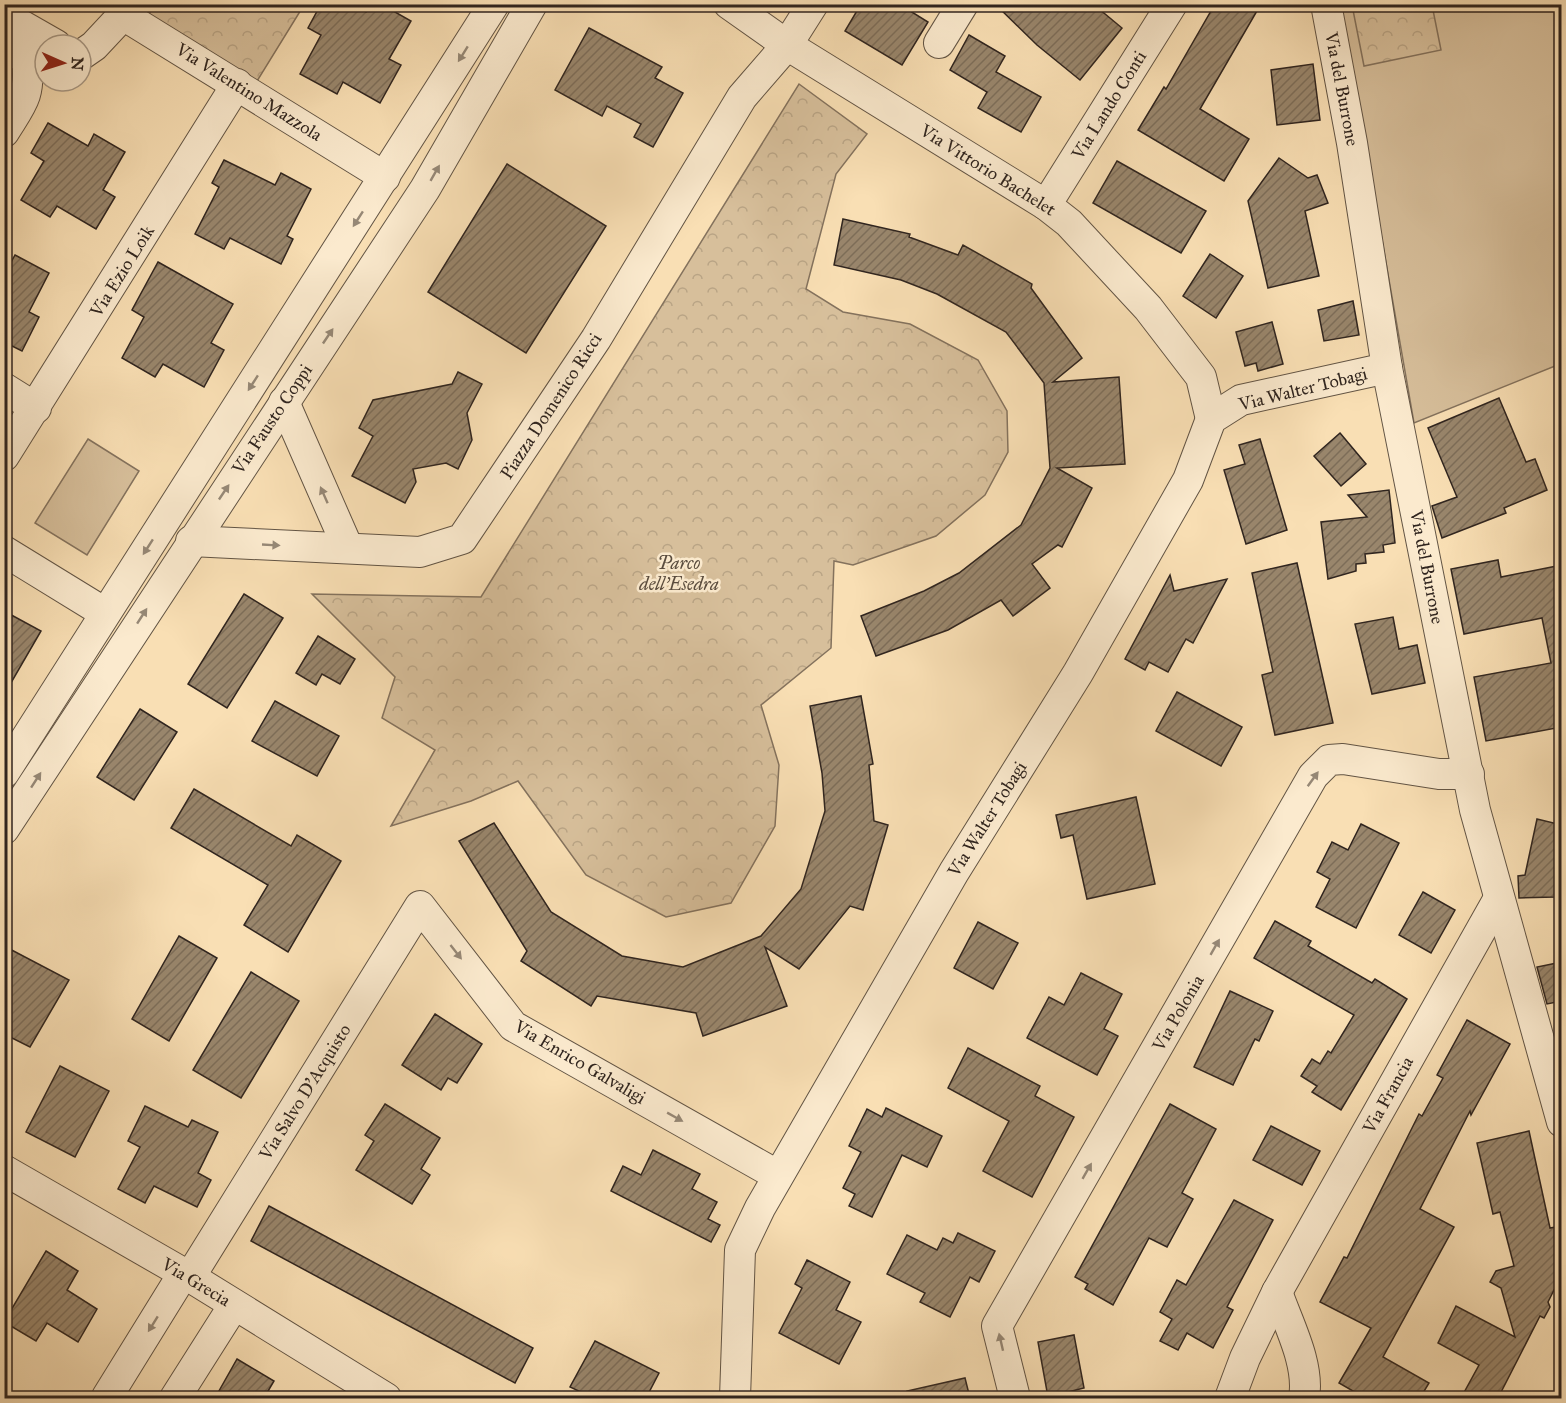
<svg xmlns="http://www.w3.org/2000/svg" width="1566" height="1403" font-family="'IM FELL Great Primer',serif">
  <defs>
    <pattern id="park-crowns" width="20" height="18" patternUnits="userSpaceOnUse" patternTransform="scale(1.5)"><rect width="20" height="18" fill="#d7bf9b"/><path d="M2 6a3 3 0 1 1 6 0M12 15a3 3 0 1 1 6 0" fill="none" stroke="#b9a485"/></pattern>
    <pattern id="building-hatch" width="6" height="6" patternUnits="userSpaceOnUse" patternTransform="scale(1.5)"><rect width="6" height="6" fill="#99866c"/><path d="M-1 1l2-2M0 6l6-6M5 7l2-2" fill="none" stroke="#7d6d58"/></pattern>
  </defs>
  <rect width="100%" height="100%" fill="#f9dfb4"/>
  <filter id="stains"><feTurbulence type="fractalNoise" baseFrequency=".00333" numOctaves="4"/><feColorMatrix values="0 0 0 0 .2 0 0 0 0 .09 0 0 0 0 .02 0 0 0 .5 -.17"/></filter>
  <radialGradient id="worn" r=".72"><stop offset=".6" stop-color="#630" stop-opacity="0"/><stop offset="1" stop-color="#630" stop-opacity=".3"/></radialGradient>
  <g fill="#d7bf9b" stroke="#84725d" stroke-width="1.5">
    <polygon points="1341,5 1561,5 1561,366 1560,364 1414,423"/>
    <polygon points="88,439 139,471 87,555 35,523"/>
  </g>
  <g fill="url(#park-crowns)" stroke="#84725d" stroke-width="1.5">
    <polygon points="155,5 304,5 254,86 146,18"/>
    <polygon points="1352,5 1432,5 1441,50 1364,66"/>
    <polygon points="799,84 867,134 836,174 806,289 843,312 910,324 978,360 1007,411 1008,452 985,495 936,536 853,565 834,561 831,648 761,705 779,765 775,826 731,903 666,917 586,875 518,781 471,801 391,826 435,750 382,718 395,677 312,594 481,597"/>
  </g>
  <g fill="url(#building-hatch)" stroke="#30251f" stroke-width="1.5">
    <polygon points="321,4 353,4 366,12 371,4 381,4 411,21 389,59 401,65 380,103 343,82 337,94 300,74 321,35 308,28"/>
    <polygon points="861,4 899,4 928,22 902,65 845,31"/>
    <polygon points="995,4 1093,4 1122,28 1080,80 1037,45"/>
    <polygon points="1215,4 1261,4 1200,109 1249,139 1224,181 1138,130 1164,87 1166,89"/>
    <polygon points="589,28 662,67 655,78 683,93 653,147 634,137 641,124 607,106 602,116 555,90"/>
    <polygon points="969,35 1005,56 996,72 1041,97 1021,132 978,108 987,92 950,70"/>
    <polygon points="1313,64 1320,120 1277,125 1271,70"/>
    <polygon points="48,123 88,146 94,134 125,152 103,190 115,197 96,229 57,206 50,217 21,200 44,161 31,153"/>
    <polygon points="1279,158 1308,178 1317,175 1328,203 1305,211 1319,276 1268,288 1248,201"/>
    <polygon points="224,160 275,185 281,173 311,189 287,236 293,239 281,264 230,238 224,249 195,234 219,187 212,183"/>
    <polygon points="1117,161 1206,211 1181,253 1093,203"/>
    <polygon points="507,164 606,226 526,353 428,292"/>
    <polygon points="843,219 910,234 909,237 958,255 963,245 1032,284 1031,288 1082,358 1053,382 1119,377 1125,464 1057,468 1092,488 1062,547 1058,545 1032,564 1050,588 1013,616 1001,600 948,630 876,656 861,616 924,591 959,573 1021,525 1050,468 1044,383 1006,332 937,294 901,280 834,265"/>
    <polygon points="1210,254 1243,276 1216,318 1183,296"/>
    <polygon points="15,255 49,273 29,312 39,317 22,351 4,342 4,275"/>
    <polygon points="158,262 233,304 211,343 224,350 204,387 163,364 155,377 122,358 144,317 132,310"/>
    <polygon points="1353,301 1359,335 1324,341 1318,310"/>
    <polygon points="1272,322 1283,364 1258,371 1256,363 1245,366 1236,332"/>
    <polygon points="458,372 482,384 467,413 472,440 458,469 446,463 413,469 416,482 405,503 352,476 373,436 359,428 373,400 452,384"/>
    <polygon points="1499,398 1526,462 1535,459 1547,490 1504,508 1506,513 1442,538 1432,506 1457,497 1428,428"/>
    <polygon points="1340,433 1366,464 1341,486 1314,456"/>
    <polygon points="1260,439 1287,530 1246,544 1224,470 1245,464 1239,445"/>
    <polygon points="1389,490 1395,543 1383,545 1384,552 1365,554 1366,563 1356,564 1356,571 1328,579 1321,522 1367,517 1348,495"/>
    <polygon points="1498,560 1501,577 1562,565 1562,727 1486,741 1474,677 1551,663 1542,618 1464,634 1451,569"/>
    <polygon points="1297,563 1333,723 1275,735 1262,675 1273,672 1252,573"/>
    <polygon points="1170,575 1174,591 1227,579 1193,643 1186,639 1168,672 1149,662 1145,670 1125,659"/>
    <polygon points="244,594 283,618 227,708 188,684"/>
    <polygon points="4,611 41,631 4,695"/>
    <polygon points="1393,617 1399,649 1417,645 1425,683 1372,694 1355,624"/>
    <polygon points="318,636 355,659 340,684 322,674 316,685 296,673"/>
    <polygon points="1177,692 1242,727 1221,766 1156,731"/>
    <polygon points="861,696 873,764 869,765 874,821 888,825 863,910 850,906 799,969 765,947 787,1006 703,1036 696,1013 597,996 591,1006 521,961 527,951 459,841 494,823 551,912 622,956 683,967 761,936 801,889 825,811 822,773 810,706"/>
    <polygon points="275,701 339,736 317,776 252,741"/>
    <polygon points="140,709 177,732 134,800 97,777"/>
    <polygon points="194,789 291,846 297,835 341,861 288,952 244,925 268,885 171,828"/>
    <polygon points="1136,797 1155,884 1087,899 1073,835 1061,838 1056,815"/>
    <polygon points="1537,819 1562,825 1562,866 1555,864 1555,897 1519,898 1518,876 1525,875"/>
    <polygon points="1361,824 1399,843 1356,928 1316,907 1330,879 1317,872 1332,842 1348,850"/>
    <polygon points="1423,892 1455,910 1431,953 1399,935"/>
    <polygon points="1275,921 1311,941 1308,946 1372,983 1375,979 1407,999 1341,1110 1312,1092 1317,1086 1301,1076 1312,1059 1320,1064 1328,1051 1331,1053 1354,1015 1254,958"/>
    <polygon points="978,922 1018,943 993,989 954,968"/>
    <polygon points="179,936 217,958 169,1041 132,1019"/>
    <polygon points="4,946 69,980 30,1047 4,1034"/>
    <polygon points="1562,962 1562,1001 1547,1004 1537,967"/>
    <polygon points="251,972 299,1001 241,1098 193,1070"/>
    <polygon points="1081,973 1122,994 1104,1029 1118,1036 1097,1075 1027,1038 1049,997 1064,1005"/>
    <polygon points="1230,991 1273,1011 1259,1041 1255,1039 1233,1085 1194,1067"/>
    <polygon points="435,1014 482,1044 457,1083 448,1078 441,1090 402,1065"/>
    <polygon points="1467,1020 1510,1044 1471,1115 1470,1111 1420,1209 1454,1227 1383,1357 1429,1383 1420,1398 1365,1398 1339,1383 1371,1328 1320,1302 1344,1257 1347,1258 1419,1114 1422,1116 1443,1078 1437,1075"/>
    <polygon points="968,1048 1040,1086 1035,1096 1074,1117 1032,1197 983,1171 1009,1121 948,1088"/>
    <polygon points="60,1066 109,1091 75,1157 26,1132"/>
    <polygon points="385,1104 440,1138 421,1169 430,1175 412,1204 356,1170 374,1141 365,1135"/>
    <polygon points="1170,1104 1216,1129 1182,1193 1193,1199 1167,1247 1149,1238 1113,1305 1085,1289 1088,1284 1075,1277"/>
    <polygon points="145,1106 188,1127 192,1120 218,1132 198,1173 211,1180 197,1207 154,1186 145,1203 118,1189 140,1147 128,1141"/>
    <polygon points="886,1108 942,1136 927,1167 902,1155 872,1217 849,1206 855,1194 843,1188 861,1152 849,1146 867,1109 882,1117"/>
    <polygon points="1271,1126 1320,1151 1302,1185 1253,1160"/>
    <polygon points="1529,1131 1550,1228 1555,1227 1562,1252 1562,1274 1548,1302 1550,1307 1544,1318 1540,1316 1498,1398 1461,1398 1479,1365 1438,1343 1456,1306 1515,1337 1501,1288 1490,1282 1496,1271 1514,1266 1500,1212 1493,1214 1477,1143"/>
    <polygon points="653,1150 700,1174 692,1189 717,1202 708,1219 720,1225 711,1242 611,1191 623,1166 641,1175"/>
    <polygon points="1234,1200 1273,1220 1227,1307 1233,1310 1213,1348 1187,1333 1178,1350 1160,1341 1172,1319 1160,1312 1177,1280 1186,1285"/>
    <polygon points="269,1206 533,1348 515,1383 251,1241"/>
    <polygon points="958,1233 995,1251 979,1282 970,1277 950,1317 920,1302 925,1293 887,1274 907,1235 937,1250 943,1238 953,1243"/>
    <polygon points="46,1251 78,1271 67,1290 97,1309 78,1342 47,1323 36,1341 4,1322"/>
    <polygon points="807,1260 850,1282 836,1310 861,1322 839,1364 779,1333 802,1288 795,1284"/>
    <polygon points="1074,1335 1084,1388 1048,1397 1038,1342"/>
    <polygon points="595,1341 659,1373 646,1398 578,1398 581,1392 570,1387"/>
    <polygon points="237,1359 274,1381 264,1398 215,1398"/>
    <polygon points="965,1378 970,1398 908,1398 907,1391"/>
  </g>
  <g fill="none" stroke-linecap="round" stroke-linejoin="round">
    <defs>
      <g id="minor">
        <polyline points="129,4 123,15 385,177"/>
        <polyline points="729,4 787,45 1046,205 1069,223 1148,308 1201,377 1211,419"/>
        <polyline points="1326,4 1352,143 1387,368 1475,810 1562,1122"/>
        <polyline points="939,43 963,4"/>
        <polyline points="81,55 94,46 123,15"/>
        <path d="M4 132C22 103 30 97 27 62L7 41 9 30 21 25 56 45"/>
        <polyline points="1046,205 1172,4"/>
        <polyline points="4,388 36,408"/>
        <polyline points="284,402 348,548"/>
        <polyline points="4,456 237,84"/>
        <polyline points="191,541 420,552 462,539 596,339 742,97 787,45 813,4"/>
        <polyline points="4,551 105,613"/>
        <polyline points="4,773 494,4"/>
        <polyline points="4,829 425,189 532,4"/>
        <polyline points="4,1170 190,1277 386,1398"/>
        <polyline points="190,1277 420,906 513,1026 777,1175"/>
        <path d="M1277 1292C1288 1324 1310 1364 1304 1398"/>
        <polyline points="110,1398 107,1397 183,1274"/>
        <polyline points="175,1398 234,1305"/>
        <polyline points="735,1398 740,1250 760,1208 954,872 1078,673 1188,480 1211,419 1241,400 1387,368"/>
        <polyline points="1015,1398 997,1326 1313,776 1329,760 1343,759 1439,774 1469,774"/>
        <polyline points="1230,1398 1245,1358 1277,1292 1499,898"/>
      </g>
    </defs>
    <use href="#minor" stroke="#625444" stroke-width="32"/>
    <use href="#minor" stroke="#fbeace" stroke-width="30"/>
  </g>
  <defs><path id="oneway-solid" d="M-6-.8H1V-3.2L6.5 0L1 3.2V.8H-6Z" transform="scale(1.5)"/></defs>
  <g fill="#968876">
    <use href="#oneway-solid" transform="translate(463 54) rotate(122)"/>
    <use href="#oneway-solid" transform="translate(435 173) rotate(-60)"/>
    <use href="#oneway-solid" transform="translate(358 219) rotate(123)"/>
    <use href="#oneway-solid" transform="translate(328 336) rotate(-56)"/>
    <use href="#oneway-solid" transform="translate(253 383) rotate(123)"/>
    <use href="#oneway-solid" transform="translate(224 492) rotate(-56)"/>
    <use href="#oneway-solid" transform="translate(324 495) rotate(-114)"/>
    <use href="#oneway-solid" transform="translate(271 545) rotate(3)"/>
    <use href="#oneway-solid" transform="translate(148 547) rotate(123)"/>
    <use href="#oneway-solid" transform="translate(142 616) rotate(-57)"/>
    <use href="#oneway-solid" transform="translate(1313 779) rotate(-54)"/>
    <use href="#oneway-solid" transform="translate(36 780) rotate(-57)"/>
    <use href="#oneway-solid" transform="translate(1215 947) rotate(-60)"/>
    <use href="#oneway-solid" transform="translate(456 952) rotate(52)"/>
    <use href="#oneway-solid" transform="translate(675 1117) rotate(29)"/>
    <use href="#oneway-solid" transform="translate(1087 1171) rotate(-60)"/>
    <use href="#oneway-solid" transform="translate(153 1324) rotate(122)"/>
    <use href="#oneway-solid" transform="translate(1001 1342) rotate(-103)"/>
  </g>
  <g text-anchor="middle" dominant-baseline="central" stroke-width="5" stroke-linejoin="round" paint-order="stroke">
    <g font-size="18" fill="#30251f" stroke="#fbeace">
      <text transform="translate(1342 89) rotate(79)">Via del Burrone</text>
      <text transform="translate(249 92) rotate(32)">Via Valentino Mazzola</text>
      <text transform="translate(1109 105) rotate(-58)">Via Lando Conti</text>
      <text transform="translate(988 170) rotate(32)">Via Vittorio Bachelet</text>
      <text transform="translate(122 271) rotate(-58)">Via Ezio Loik</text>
      <text transform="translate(1303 389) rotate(-14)">Via Walter Tobagi</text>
      <text transform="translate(551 406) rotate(-57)">Piazza Domenico Ricci</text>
      <text transform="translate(272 419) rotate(-56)">Via Fausto Coppi</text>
      <text transform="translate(1427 567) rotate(79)">Via del Burrone</text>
      <text transform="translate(987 819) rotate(-58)">Via Walter Tobagi</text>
      <text transform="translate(1178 1013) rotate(-60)">Via Polonia</text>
      <text transform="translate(580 1062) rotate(30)">Via Enrico Galvaligi</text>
      <text transform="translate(305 1092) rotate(-58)">Via Salvo D'Acquisto</text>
      <text transform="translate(1388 1095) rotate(-61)">Via Francia</text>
      <text transform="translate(196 1282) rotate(31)">Via Grecia</text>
    </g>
    <g font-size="18" font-style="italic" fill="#5a4c3e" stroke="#fbeace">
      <text x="679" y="563">Parco<tspan x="679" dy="21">dell'Esedra</tspan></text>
    </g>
  </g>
  <rect width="1566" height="1403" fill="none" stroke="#f9dfb4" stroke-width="24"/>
  <rect x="6" y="6" width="1554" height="1391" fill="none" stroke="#30251f" stroke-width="3"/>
  <rect x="12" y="12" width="1542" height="1379" fill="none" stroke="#30251f" stroke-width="1.5"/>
  <g transform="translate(63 63) rotate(93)"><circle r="28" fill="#fbeace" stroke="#aa9b88" stroke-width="1.5"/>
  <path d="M0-4.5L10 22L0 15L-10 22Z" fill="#8f2418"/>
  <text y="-9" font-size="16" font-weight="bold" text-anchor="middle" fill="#30251f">N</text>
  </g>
  <rect width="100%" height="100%" filter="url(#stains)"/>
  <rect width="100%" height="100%" fill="url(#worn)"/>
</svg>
